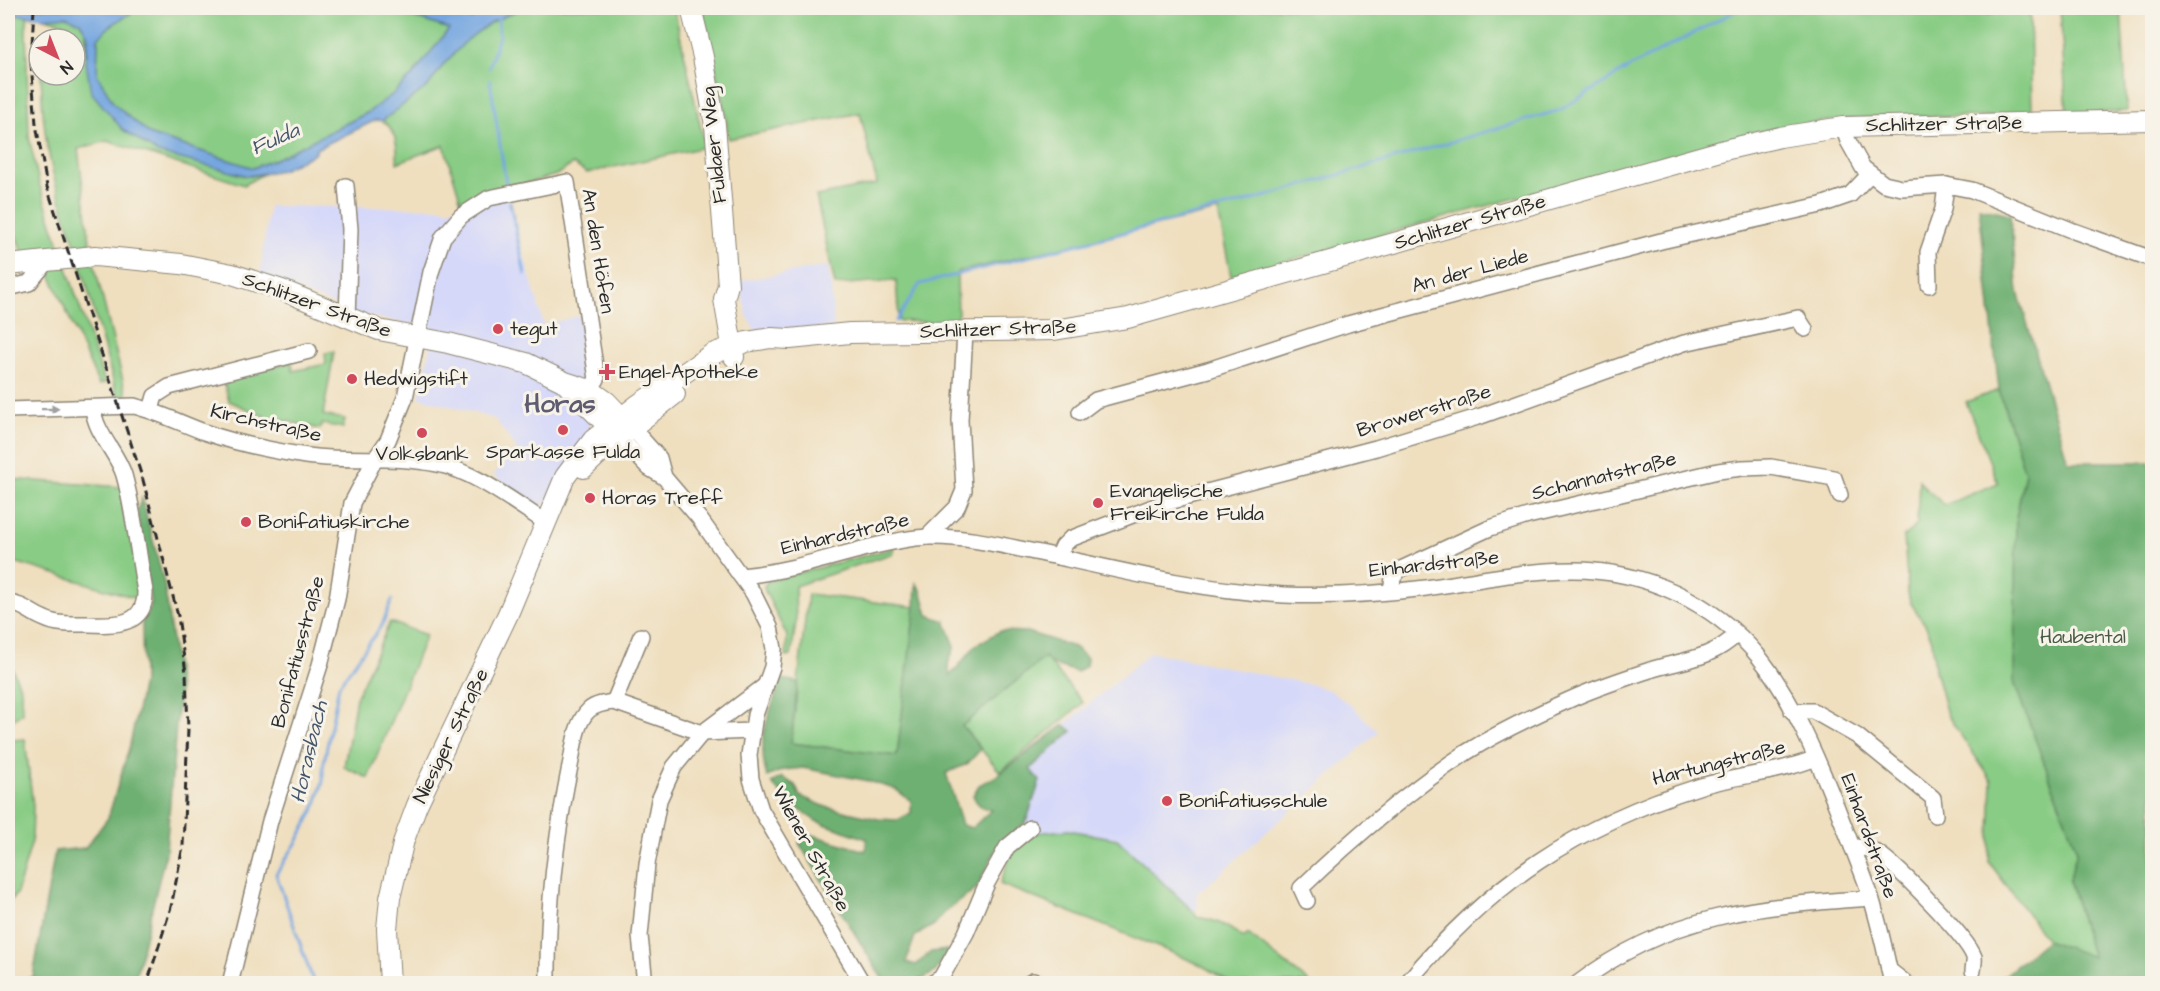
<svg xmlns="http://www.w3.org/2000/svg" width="2160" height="991" font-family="'Architects Daughter',sans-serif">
  <rect width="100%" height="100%" fill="#f7f3e8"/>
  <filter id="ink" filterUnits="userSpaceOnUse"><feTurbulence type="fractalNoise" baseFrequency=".0167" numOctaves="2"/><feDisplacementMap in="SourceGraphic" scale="12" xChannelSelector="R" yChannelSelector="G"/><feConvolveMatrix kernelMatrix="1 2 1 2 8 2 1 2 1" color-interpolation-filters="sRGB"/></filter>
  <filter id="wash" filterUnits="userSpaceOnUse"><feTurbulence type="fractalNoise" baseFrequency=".008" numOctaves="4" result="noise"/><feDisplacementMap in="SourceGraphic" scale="24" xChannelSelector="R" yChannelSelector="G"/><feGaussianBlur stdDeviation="1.35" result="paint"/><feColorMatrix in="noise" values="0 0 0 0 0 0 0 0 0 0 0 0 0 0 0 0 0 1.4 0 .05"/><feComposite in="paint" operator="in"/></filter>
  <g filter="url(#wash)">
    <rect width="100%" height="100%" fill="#efdfbf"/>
    <g fill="#d5d8f9">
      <polygon points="506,193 544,325 582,315 591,377 587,416 591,434 542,508 530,502 493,475 517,449 495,419 419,397 435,329 359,314 260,276 269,206 444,208 447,210"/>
      <polygon points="828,266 831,287 834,327 763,332 754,329 747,315 739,281"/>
      <polygon points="1151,652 1314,685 1331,691 1353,707 1378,732 1203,889 1197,890 1198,904 1195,913 1117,839 1068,830 1035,833 1026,822 1040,781 1030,769 1072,731 1064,725"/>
    </g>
    <g fill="#89cc85" stroke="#5a7c58" stroke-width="1.5">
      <polygon points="139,8 385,8 449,29 412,76 393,94 367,113 278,158 253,168 151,135 114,104 97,74 98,38 110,26"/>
      <polygon points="442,8 493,8 471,19"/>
      <path d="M522 8H674L705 147 587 173 573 164 556 175 461 202 444 145 397 163C398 148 397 129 382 121L428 86 444 64 467 40 490 23Z"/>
      <polygon points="702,8 1977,8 1988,15 2006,8 2023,8 2030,16 2032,117 1886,116 1809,123 1647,162 1231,276 1218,211 957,272 958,323 899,321 896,280 835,285 816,196 877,184 860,113 728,139 726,117"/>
      <polygon points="2060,8 2121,8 2127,111 2067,114"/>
      <path d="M8 12 28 16 26 29 29 137 39 183 61 251 24 255C19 242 9 225 8 211 6 193 10 177 8 160Z"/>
      <path d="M66 16C99 25 80 43 87 64 90 72 117 124 122 129 129 136 235 175 247 176 253 177 260 174 265 173L244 185 107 141 78 149 91 249H77C62 209 48 165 44 122 42 106 42 91 41 75H75V39H65L70 25 45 18Z"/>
      <polygon points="93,259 127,397 117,395 80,261"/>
      <polygon points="66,265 105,383 99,385 49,272 49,266"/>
      <polygon points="334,352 323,415 345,419 343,428 322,424 320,429 261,415 229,401 223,379 292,362 293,371 326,364 325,353"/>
      <polygon points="1999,390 2025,473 2016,518 2014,682 2077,851 2069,881 2093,958 2047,940 1989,862 1992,781 1947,715 1935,670 1932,640 1926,626 1910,602 1908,593 1904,536 1917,525 1919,480 1927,490 1945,505 1998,483 1966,402"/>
      <polygon points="8,479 123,487 142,600 8,560"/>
      <polygon points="894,548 894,553 795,586 796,622 791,656 786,657 787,636 765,591 764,586 768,581"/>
      <polygon points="808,594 915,607 897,756 791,743"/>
      <polygon points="390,622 426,635 368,778 344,767 356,698"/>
      <polygon points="1045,657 1083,703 1000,772 962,726"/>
      <polygon points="8,659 21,689 22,713 8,724"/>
      <polygon points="25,739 33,806 32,841 17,893 8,905 8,746 12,740"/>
      <path d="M1068 830 1117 839 1195 913 1196 917C1218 920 1227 926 1244 938L1248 934 1310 983H1231L1201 965 1173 953 1000 884 1012 851 1035 833Z"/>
    </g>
    <g fill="#6eb072" stroke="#4c6e4e" stroke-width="1.5">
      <polygon points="1979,207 2010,214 2018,292 2068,462 2150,462 2152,474 2152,983 1997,982 2047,940 2093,957 2069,881 2077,851 2014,682 2016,518 2025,473 1999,390"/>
      <polygon points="142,498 164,583 179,690 166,851 134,983 9,984 33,977 55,851 85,848 108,818 130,745 143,682 142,622 151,606 137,510"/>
      <path d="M916 583 921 590 928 615 945 621 955 646 948 664 950 676 976 645 1000 631 1027 632 1074 647 1087 658 1086 666 1077 672 1051 664 1045 657 962 726 981 749 967 764 946 773 962 825 972 828 991 810C982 808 977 805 973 795L979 785 995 777 1064 725 1072 731 1030 769 1040 781 1026 822 998 846 977 888 947 910 934 925 915 936 906 962 916 965 931 952 948 950 935 972 916 983H885L799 843 806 833 865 851 867 839 816 821 789 802 771 783 782 777 795 785 800 796 826 807 878 819 898 820 911 813V801L895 789 864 780 803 768 783 770 767 777C756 740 769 713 782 679L798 682 791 743 897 756 915 607Z"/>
    </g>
    <polygon fill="#75a6e0" stroke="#506886" stroke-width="1.5" points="8,8 139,8 110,26 98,38 97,74 114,104 151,135 253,168 278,158 367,113 393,94 412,76 449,29 385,8 442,8 471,19 493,8 522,8 490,23 467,40 444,64 428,86 382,121 376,120 316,149 316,153 282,170 248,176 158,153 123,130 91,92 86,62 88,36 80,22 66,16 45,18 11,14 8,12"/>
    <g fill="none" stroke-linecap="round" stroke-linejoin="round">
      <g stroke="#75a6e0" stroke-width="3">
        <polyline points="489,68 499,36 498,17"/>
        <polyline points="490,81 506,183"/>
        <polyline points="510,202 525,274"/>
        <polyline points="896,321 920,284 1246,202 1560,110 1628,68 1741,8"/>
        <polyline points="314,984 276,874 297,842 315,807 323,781 323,767 339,685 382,625 392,600"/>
      </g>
    </g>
  </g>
  <g filter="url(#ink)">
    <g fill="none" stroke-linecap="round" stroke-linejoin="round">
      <defs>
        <g id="minor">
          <polyline points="1843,127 1848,141 1863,168 1884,184 1902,188 1946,185 1972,190 2071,230 2152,259"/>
          <polyline points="346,186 350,229 347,319"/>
          <polyline points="1929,285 1928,252 1943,209 1946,185"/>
          <polyline points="8,288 29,283 48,260"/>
          <path d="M8 410 134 406C159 412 182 424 207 433 236 443 269 450 300 455 345 463 392 454 437 464 474 471 514 502 545 522"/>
          <polyline points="151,410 155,396 169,387 309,351"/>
          <polyline points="1080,412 1096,400 1208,370 1348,324 1661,241 1821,205 1850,195 1869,175"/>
          <polyline points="632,428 659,458 664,477"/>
          <polyline points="619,437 649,468 664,477 699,518 753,593 770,627 774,649 772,667 755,715 749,755 751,779 761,810 863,984"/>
          <polyline points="927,537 957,507 964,490 960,420 965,332"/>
          <polyline points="1058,557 1063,546 1070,539 1161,504 1376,448 1481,416 1684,343 1798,318 1805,329"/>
          <path d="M741 576C784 572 825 559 866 548 886 543 907 538 928 537 970 536 1013 548 1054 556 1130 573 1206 591 1284 595 1331 597 1379 594 1426 588 1474 581 1524 570 1573 570 1645 570 1714 602 1759 657 1792 698 1818 760 1837 808 1848 837 1860 865 1870 894 1879 923 1886 954 1892 984"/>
          <polyline points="1391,591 1393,578 1399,570 1490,528 1528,516 1718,471 1742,468 1771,467 1834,478 1840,495"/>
          <path d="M8 603C26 605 29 613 45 619 57 625 73 624 87 624 113 625 146 627 145 591 138 555 134 510 124 475 117 452 95 433 93 408"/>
          <polyline points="614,702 641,636"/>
          <polyline points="1792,711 1813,711 1857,736 1933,798 1935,815"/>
          <path d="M1852 847C1862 847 1871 848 1879 854 1898 867 1967 937 1974 957 1975 961 1973 967 1973 971"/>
          <path d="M1307 901 1301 888C1353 838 1407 792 1467 752 1499 732 1535 715 1569 700 1595 688 1623 679 1650 670 1683 660 1712 659 1737 634"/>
          <polyline points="1889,970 1907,984"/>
          <polyline points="230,984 270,821 320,665 337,599 352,503 375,459 388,440 405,398 431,272 443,237 461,216 489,198 567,182 597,379 590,390"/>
          <path d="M548 984C547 909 556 834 571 761 574 745 576 722 589 710 596 704 606 703 614 702L702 733 752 731"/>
          <polyline points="645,984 640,936 647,864 659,800 674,767 702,733 766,685"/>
          <polyline points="931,984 941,978 966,933 987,883 1007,847 1030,828"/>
          <polyline points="1028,984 1033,981 1042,984"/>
          <path d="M1406 984C1490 883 1576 825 1701 786 1739 775 1779 773 1816 758"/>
          <path d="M1577 984C1669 913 1760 906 1871 898"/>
        </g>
        <g id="major">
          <polyline points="691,8 703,57 715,125 728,285 724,299 734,357"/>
          <polyline points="8,265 95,256 181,264 232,274 282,290 379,330 448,343 526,363 565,382 590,390 607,402 632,428"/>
          <polyline points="566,384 617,435"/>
          <polyline points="584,468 603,450 675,394"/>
          <polyline points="390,984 387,929 390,898 404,840 417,805 508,614 565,477 593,440 639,404 712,354 746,342 771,338 790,339 850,333 1054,330 1128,318 1724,150 1780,137 1843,127 2152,120"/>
        </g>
      </defs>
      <use href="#minor" stroke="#8d8575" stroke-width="18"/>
      <use href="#major" stroke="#8d8575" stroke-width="22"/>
      <use href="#minor" stroke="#fff" stroke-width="15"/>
      <use href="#major" stroke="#fff" stroke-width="20"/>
      <polyline stroke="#2b2b2b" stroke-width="3" stroke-dasharray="9 4.5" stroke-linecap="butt" points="34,8 31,63 36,124 47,187 143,480 178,616 186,673 188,729 183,846 171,907 147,984"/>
    </g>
    <defs><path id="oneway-solid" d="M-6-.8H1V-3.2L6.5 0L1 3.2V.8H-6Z" transform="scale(1.5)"/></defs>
    <use fill="#a0a0a0" href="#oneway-solid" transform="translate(50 409) rotate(-1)"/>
  </g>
  <g fill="#d1495b" stroke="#f7f3e8" stroke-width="2">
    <circle cx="498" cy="329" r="6"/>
    <path d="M604 363h6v6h6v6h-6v6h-6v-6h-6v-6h6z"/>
    <circle cx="352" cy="379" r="6"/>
    <circle cx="563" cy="430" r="6"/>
    <circle cx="422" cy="433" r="6"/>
    <circle cx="590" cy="498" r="6"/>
    <circle cx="1098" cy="503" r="6"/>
    <circle cx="246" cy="522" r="6"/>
    <circle cx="1167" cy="801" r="6"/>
  </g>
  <g text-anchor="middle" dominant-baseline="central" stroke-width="6" stroke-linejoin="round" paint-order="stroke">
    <g font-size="20" fill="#2b2b2b" stroke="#f7f3e8">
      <text transform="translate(1944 124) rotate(-1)">Schlitzer Straße</text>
      <text transform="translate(714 145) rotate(-96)">Fuldaer Weg</text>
      <text transform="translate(1470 222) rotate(-16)">Schlitzer Straße</text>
      <text transform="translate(598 251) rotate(81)">An den Höfen</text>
      <text transform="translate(1470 271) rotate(-15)">An der Liede</text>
      <text transform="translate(317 305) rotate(20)">Schlitzer Straße</text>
      <text transform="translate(998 329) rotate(-2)">Schlitzer Straße</text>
      <text transform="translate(1424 411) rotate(-17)">Browerstraße</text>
      <text transform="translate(266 423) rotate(13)">Kirchstraße</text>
      <text transform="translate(1604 476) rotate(-14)">Schannatstraße</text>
      <text transform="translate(845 534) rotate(-13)">Einhardstraße</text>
      <text transform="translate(1434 564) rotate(-6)">Einhardstraße</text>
      <text transform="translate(298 652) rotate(-75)">Bonifatiusstraße</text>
      <text transform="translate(451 736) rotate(-64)">Niesiger Straße</text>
      <text transform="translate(1719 763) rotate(-14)">Hartungstraße</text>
      <text transform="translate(1869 836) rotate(70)">Einhardstraße</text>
      <text transform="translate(811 849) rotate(61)">Wiener Straße</text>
    </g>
    <g font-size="20" fill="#2b2b2b" stroke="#f7f3e8" text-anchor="start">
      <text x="510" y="329">tegut</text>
      <text x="619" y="372">Engel-Apotheke</text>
      <text x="364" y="379">Hedwigstift</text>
      <text x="563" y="452" text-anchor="middle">Sparkasse Fulda</text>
      <text x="422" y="454" text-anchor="middle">Volksbank</text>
      <text x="1110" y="491">Evangelische<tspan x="1110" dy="23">Freikirche Fulda</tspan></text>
      <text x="602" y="498">Horas Treff</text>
      <text x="258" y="522">Bonifatiuskirche</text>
      <text x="1179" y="801">Bonifatiusschule</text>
    </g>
    <g font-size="20" fill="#475b46" stroke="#f7f3e8">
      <text x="2083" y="637">Haubental</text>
    </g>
    <g font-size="21" font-style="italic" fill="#45566a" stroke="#f7f3e8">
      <text transform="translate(275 139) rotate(-24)">Fulda</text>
      <text transform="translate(309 752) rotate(-77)">Horasbach</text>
    </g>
    <g font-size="26" font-weight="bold" fill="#5f5c72" stroke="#f7f3e8">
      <text x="560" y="404">Horas</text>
    </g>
  </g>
  <rect width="2160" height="991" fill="none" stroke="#f7f3e8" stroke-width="30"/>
  <g transform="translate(57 57) rotate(138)"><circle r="28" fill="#f7f3e8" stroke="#a5a39c" stroke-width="1.5"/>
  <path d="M0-4.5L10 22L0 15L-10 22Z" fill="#d1495b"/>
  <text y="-9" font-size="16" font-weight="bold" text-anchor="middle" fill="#2b2b2b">N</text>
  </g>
</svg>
